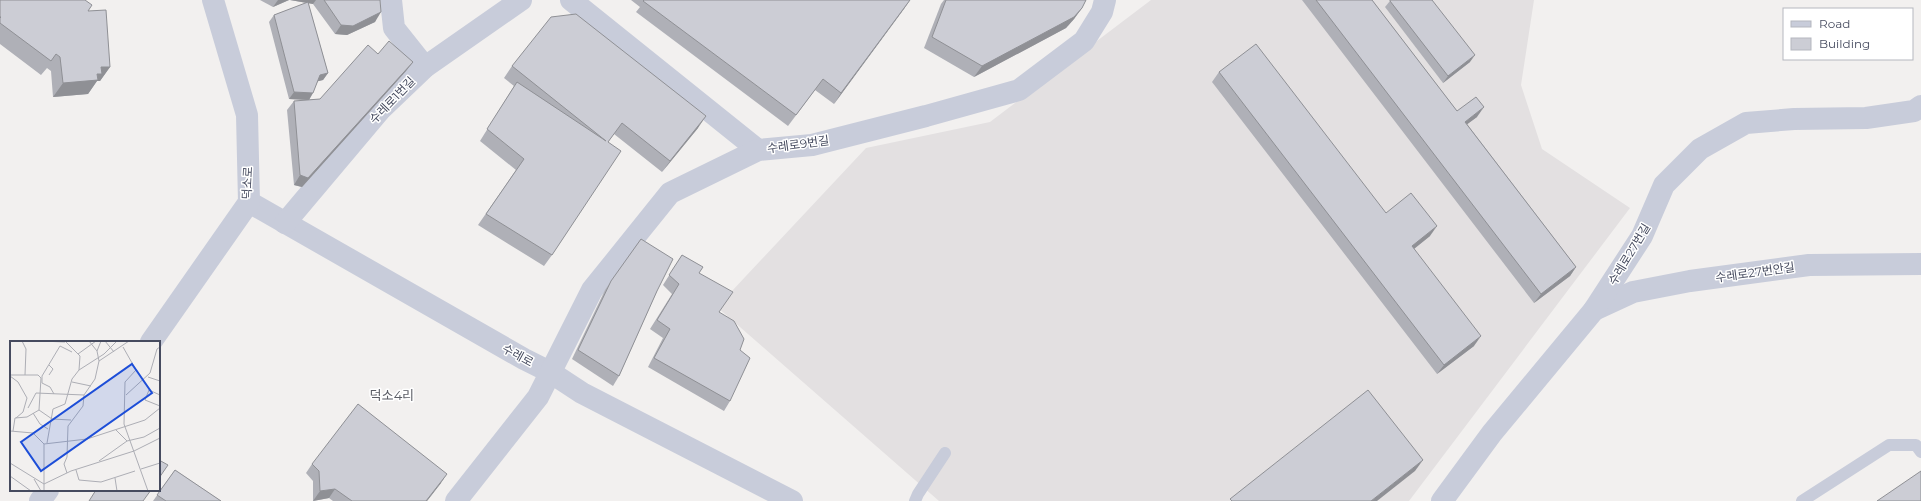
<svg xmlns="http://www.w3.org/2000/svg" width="1921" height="501" font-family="Montserrat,'Noto Sans KR',sans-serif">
  <rect width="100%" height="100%" fill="#f2f0ef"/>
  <polygon fill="#e3e0e1" points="1151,0 1534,0 1521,85 1542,149 1630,208 1409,501 939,501 717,307 866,148 990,122"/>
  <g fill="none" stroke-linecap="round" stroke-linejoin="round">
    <g stroke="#c8ccda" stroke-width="12">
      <polyline points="915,501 918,494 945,453"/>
      <polyline points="1802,501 1889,445 1916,445 1921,452"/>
    </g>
    <g stroke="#c8ccda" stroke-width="22">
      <polyline points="391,0 394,28 425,67"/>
      <polyline points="571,0 758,150"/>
      <polyline points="249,202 524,359 550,372 582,393 792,501"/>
      <polyline points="285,223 381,109 425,67 521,0"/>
      <polyline points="1594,310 1633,292 1690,281 1809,265 1921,264"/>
      <polyline points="151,342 249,202 247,115 213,0"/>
      <polyline points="40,501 48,490"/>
      <polyline points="456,501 538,397 592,290 670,193 758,150 812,145 926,116 1019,90 1084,41 1102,12 1105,0"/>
      <polyline points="1442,501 1492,433 1594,310 1642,236 1664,185 1700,149 1746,123 1794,119 1866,118 1914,111 1921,106"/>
    </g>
  </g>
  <g fill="#afb0b7">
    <polygon points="0,0 88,11 110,67 100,81 97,81 88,94 53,97 51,71 47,68 41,75 0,44"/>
    <polygon points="260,0 289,0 273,7"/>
    <polygon points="290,0 380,0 375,22 347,35 335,34 313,4 308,3 328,73 323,80 318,81 309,100 320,99 378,54 413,62 406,71 302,187 294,185 287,110 294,101 307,100 289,99 269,22 274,15 307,3"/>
    <polygon points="631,0 910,0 834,104 815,90 788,126 636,12 640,7"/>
    <polygon points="944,0 1086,0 1082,8 1074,19 1066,28 974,77 924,48 941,4"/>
    <polygon points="1302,0 1372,0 1457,111 1477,117 1467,124 1576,267 1570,276 1534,303"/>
    <polygon points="1390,1 1470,62 1443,83 1385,7"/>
    <polygon points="512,66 698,128 662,172 614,134 608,142 552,255 544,266 478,225 516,170 480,141 514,86 504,78"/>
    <polygon points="1219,72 1386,213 1430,236 1414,249 1474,346 1437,374 1212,82"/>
    <polygon points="641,239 657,291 619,376 613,386 572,359 605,290"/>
    <polygon points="682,255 699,273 719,312 740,350 730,401 724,411 648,367 663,338 650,329 672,294 663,285"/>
    <polygon points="312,464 441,483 427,501 333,501 329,498 313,501 313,481 306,473"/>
    <polygon points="175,470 221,501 153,501"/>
  </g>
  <g fill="#8f9095">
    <polygon points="278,0 289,0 273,7"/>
    <polygon points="290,0 316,0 313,4"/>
    <polygon points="910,0 904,9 834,104 841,93"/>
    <polygon points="1082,8 1074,19 1066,28 974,77 982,66"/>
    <polygon points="381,12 375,22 347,35 335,34 341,25"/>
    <polygon points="1475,55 1470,62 1443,83 1448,76"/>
    <polygon points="413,62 406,71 302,187 294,185 300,175"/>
    <polygon points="101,67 110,67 100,81 97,81 88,94 53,97 63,83"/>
    <polygon points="328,73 323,80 315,82 320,75"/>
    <polygon points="294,92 313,93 309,100 289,99"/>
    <polygon points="1484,107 1477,117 1458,131 1465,122"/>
    <polygon points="706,116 698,128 662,172 670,161"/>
    <polygon points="1437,226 1430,236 1405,256 1412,246"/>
    <polygon points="1576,267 1570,276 1534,303 1541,294"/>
    <polygon points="1481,336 1474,346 1437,374 1444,365"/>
    <polygon points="1423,460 1415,471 1377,501 1371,501"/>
    <polygon points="447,474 441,483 427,501 426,501"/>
    <polygon points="335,489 329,498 313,501 320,491"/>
  </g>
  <g fill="#cccdd5" stroke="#8f9095">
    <polygon points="0,0 85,0 92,5 88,11 106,10 110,67 101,67 102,74 97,74 98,80 63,83 60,57 56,54 51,61 0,23 0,18 1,17 0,17"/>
    <polygon points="324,0 380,0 381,12 353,26 341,25"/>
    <polygon points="644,0 910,0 841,93 823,79 796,115 643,1"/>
    <polygon points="946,0 1086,0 1082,8 1074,17 982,66 932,37"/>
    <polygon points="1316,0 1372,0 1457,111 1476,97 1484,107 1465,122 1576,267 1541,294"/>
    <polygon points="1390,0 1432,0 1475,55 1448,76 1390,1"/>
    <polygon points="308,2 328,73 320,75 313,93 294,92 274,15"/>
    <polygon points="576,14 706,116 670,161 622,123 608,142 621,151 552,255 486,214 524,159 487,129 517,82 606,141 512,66 551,17"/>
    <polygon points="389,41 413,62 308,178 300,175 294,101 320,99 368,45 378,54"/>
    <polygon points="1256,44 1386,213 1411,193 1437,226 1412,246 1481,336 1444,365 1219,72"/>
    <polygon points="641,239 673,259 657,291 619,376 578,350 611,281"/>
    <polygon points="682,255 703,267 699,273 733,292 719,312 734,321 744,339 740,350 750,358 730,401 654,358 670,329 657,320 679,284 669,275"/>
    <polygon points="1368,390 1423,460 1371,501 1232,501 1230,499"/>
    <polygon points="358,404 447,474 426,501 352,501 335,489 320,491 319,471 312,464"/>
    <polygon points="159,460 168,465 159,478"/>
    <polygon points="175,470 221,501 166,501 157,495"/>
    <polygon points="1921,471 1921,501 1877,501"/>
    <polygon points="96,490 151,490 143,501 89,501"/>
  </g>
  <g text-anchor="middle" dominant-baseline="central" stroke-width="3" stroke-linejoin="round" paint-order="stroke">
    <g font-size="12" fill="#464b5f" stroke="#fff">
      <text transform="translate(392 100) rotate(-46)">수레로1번길</text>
      <text transform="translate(798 144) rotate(-8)">수레로9번길</text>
      <text transform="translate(247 183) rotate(-87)">덕소로</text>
      <text transform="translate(1629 254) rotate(-59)">수레로27번길</text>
      <text transform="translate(1755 272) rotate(-8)">수레로27번안길</text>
      <text transform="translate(518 355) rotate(29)">수레로</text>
    </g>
    <g font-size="13" fill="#5b5d65" stroke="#fff">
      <text x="392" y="395">덕소4리</text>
    </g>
  </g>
  <g transform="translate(10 341)">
    <rect width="150" height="150" fill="#f2f0ef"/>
    <path fill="none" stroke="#adaeb5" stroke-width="1" d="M12 0 16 8 15 34M31 0 55 1M79 0 87 10M95 0 104 11M113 6 126 29 115 41 114 83 138 150M68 13 86 0M89 20 119 0M39 24 43 28 39 34M69 29 94 13 107 0M0 34H28L31 37 29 69 17 76 5 77 3 90M0 35 8 41 17 57 13 71 6 77M138 36 150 40M62 41 81 45M44 53 40 46 32 42V35L50 5 62 11M116 54 140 32 147 8 150 6M150 54 139 49 135 59 150 65M18 67 26 52 74 54M29 69 42 78 61 79M23 72 30 83 38 88M106 89 117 100M0 90 23 92 34 103V150M37 102 43 68 55 63 62 38 69 29 70 15 55 0M34 103 77 98 135 79 150 67M89 120 117 100 134 96 150 87M0 122 34 143 61 130 124 110 150 97M131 128 150 122M66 129 69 139 91 141 125 130M57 132 54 123 57 116 58 85 73 65 74 54 85 38 89 20 87 10 91 0M0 135 21 150M105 137 107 150M24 138 31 150"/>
    <path fill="#1d4ed8" fill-opacity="0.15" stroke="#1d4ed8" stroke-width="2" d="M122 23 142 52 31 130 11 101Z"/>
    <rect width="150" height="150" fill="none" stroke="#464b5f" stroke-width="2"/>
  </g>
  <rect x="1783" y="8" width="130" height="52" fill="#ffffff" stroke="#b5b7bf"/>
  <rect x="1791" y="21" width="20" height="6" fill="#c8ccda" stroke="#b5b7bf"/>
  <text x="1819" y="28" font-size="12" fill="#464b5f">Road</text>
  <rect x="1791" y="38" width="20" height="12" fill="#cccdd5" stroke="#b5b7bf"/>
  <text x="1819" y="48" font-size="12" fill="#464b5f">Building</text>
</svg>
